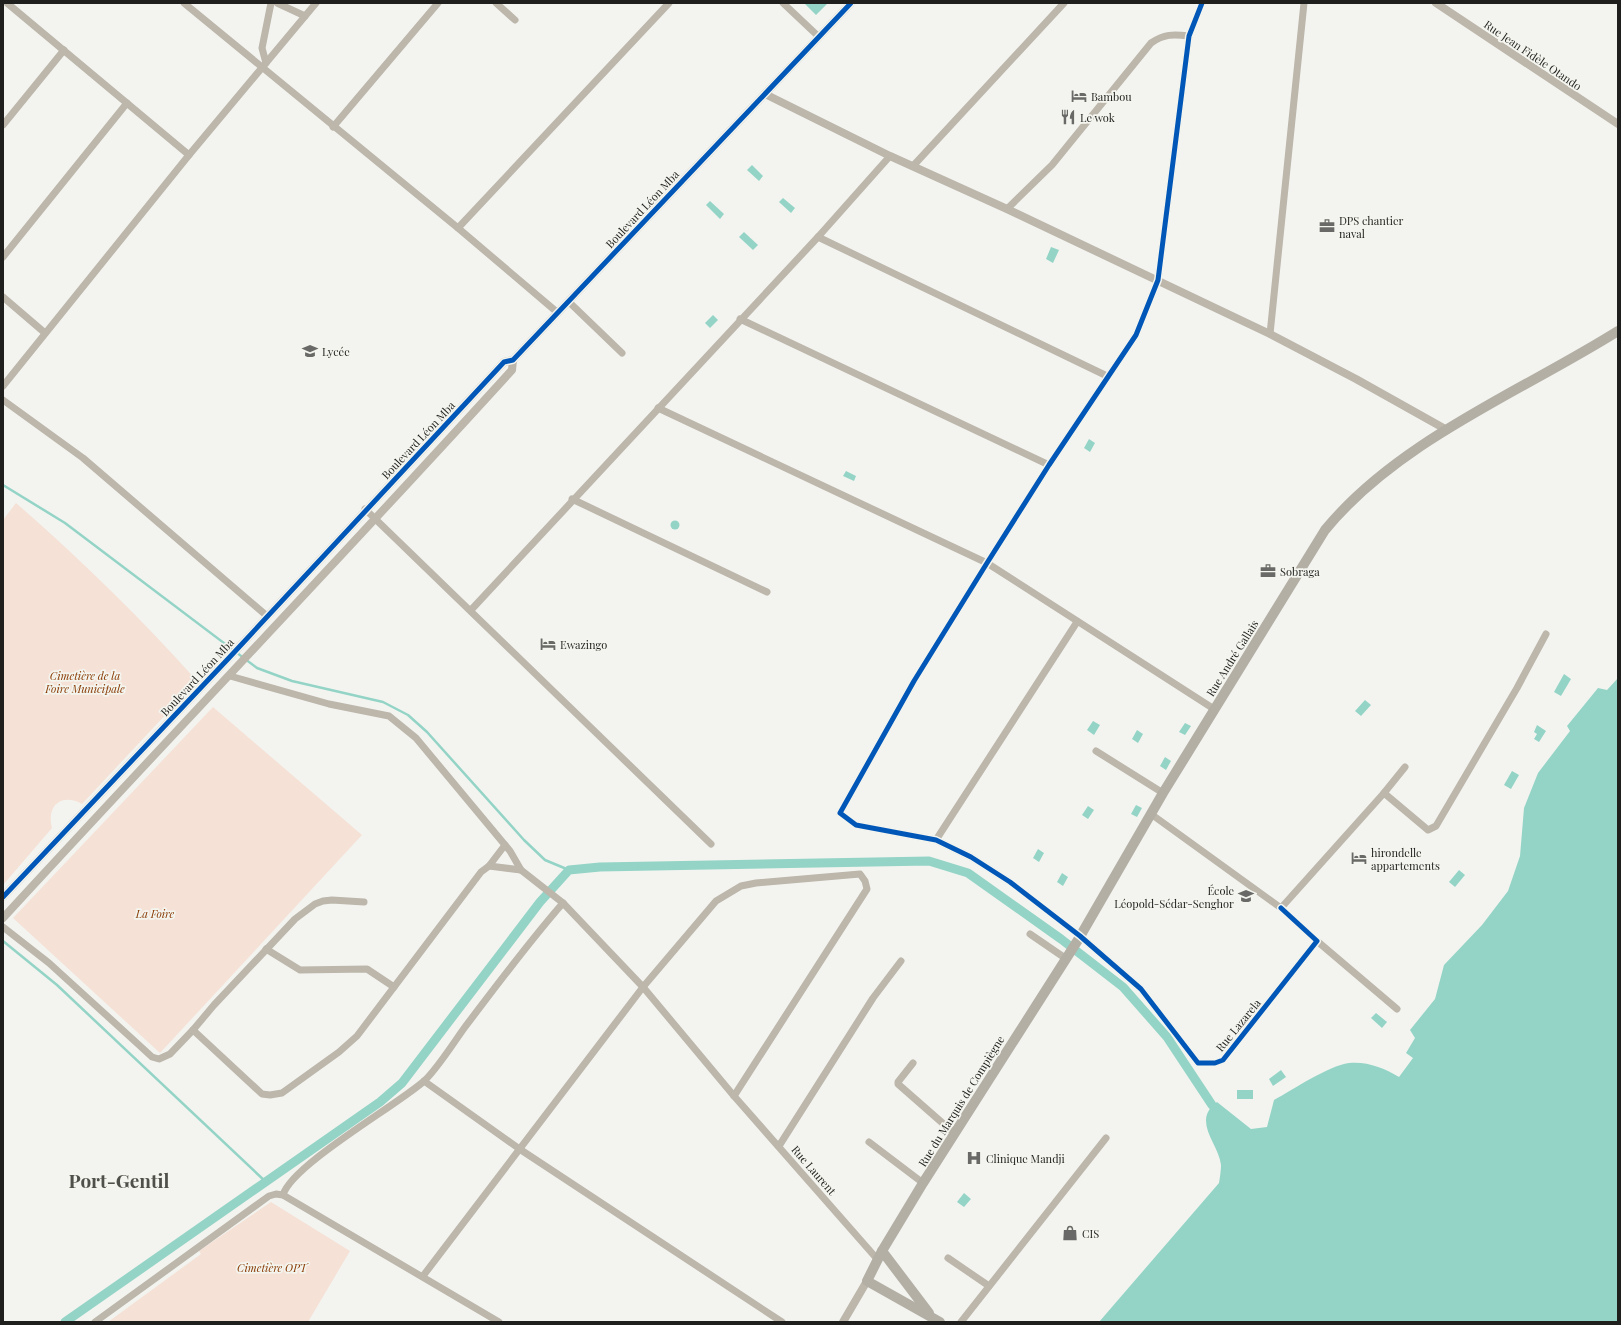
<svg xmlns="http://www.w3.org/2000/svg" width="1621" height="1325" font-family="'Playfair Display',serif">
  <rect width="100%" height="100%" fill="#f3f4f0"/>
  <g fill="#f5e1d6">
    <path d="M16 503C79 558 141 618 197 681L82 804C62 793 46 805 52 828L3 885V520Z"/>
    <polygon points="213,707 362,835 160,1053 13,918"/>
    <polygon points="271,1202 350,1251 308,1322 108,1322 201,1254 199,1251"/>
  </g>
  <g fill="#94d4c6">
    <polygon points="804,3 828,3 816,15"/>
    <polygon points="752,165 763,176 759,181 747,170"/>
    <polygon points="783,198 795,208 791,213 779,202"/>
    <polygon points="710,201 724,214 720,219 706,205"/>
    <polygon points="744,232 758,245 753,250 739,237"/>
    <polygon points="1051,247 1059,250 1053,263 1046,259"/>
    <polygon points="713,315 718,320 710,328 705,323"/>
    <polygon points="1089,439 1095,443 1090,452 1084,448"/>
    <polygon points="846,471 856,476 854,481 843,476"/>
    <circle cx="675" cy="525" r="4.5"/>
    <polygon points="1564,674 1571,679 1561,696 1554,692"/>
    <path d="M1618 678V1322H1099L1219 1183C1220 1177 1221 1170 1221 1165 1219 1144 1191 1121 1217 1102L1251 1129 1267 1127 1274 1100C1294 1089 1328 1066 1349 1063 1366 1061 1385 1068 1399 1077L1413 1058 1406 1053 1415 1038 1410 1030 1435 999 1444 965 1482 925 1508 891 1520 856 1524 808 1538 773 1570 731 1567 726 1598 688 1607 690Z"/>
    <polygon points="1365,700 1371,705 1361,716 1355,711"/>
    <polygon points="1093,721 1100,725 1094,735 1087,730"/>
    <polygon points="1185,723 1191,726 1185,735 1179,732"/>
    <polygon points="1537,725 1546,731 1539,742 1534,739 1537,734 1534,732"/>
    <polygon points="1137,730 1143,734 1138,743 1132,739"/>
    <polygon points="1165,757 1171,761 1166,770 1160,766"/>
    <polygon points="1512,771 1519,775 1511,789 1504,785"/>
    <polygon points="1136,805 1142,808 1137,817 1131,814"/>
    <polygon points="1088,806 1094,810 1088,819 1082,815"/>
    <polygon points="1038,849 1044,853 1039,862 1033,858"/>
    <polygon points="1459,870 1465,875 1455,887 1449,882"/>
    <polygon points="1062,873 1068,877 1063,886 1057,882"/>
    <polygon points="1376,1013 1387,1022 1382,1028 1371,1018"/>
    <polygon points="1281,1070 1286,1077 1273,1086 1269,1079"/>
    <rect x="1237" y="1090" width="16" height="9"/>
    <polygon points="964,1193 971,1199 964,1207 957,1202"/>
  </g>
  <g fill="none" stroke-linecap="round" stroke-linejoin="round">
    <g stroke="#94d4c6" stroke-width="2.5">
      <polyline points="3,485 65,523 257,668 292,681 383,702 408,715 427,732 524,840 545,860 569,870"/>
      <polyline points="3,941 57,985 266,1182"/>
    </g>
    <polyline stroke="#94d4c6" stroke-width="9" points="65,1322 380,1102 402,1083 540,902 569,870 600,867 929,861 968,873 1061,939 1123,987 1167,1037 1212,1105"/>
    <g stroke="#bcb6ab" stroke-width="7">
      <polyline points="7,3 189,155"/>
      <polyline points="184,3 458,228 558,313"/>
      <polyline points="277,3 305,16"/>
      <polyline points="496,3 515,20"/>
      <polyline points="783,3 819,37"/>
      <polyline points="1202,3 1189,36 1158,280 1136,335 1049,465 987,563 914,681 840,813 856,825 936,840 971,857 1010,882 1080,936 1141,989 1198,1063 1215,1063 1223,1060 1317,941 1281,908"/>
      <polyline points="266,63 262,48 271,3"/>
      <polyline points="3,125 64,50"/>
      <polyline points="333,127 438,3"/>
      <polyline points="913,166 1064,3"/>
      <path d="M1007 209 1052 165 1151 43C1164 34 1173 34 1189 36"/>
      <polyline points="458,228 669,3"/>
      <polyline points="818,237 1107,376"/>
      <polyline points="3,257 127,103"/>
      <polyline points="3,297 45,333"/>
      <polyline points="569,302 622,353"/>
      <polyline points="740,319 1049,465"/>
      <polyline points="1270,334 1304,3"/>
      <polyline points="3,386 189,155 316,3"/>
      <polyline points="3,400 83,458 267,616"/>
      <polyline points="658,408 987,563 1214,709"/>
      <polyline points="572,499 767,592"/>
      <polyline points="365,509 711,844"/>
      <polyline points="471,610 818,237 890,156"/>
      <polyline points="230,676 329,704 389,716 416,738 510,851 521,870"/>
      <polyline points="1096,751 1163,793"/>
      <polyline points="1384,793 1405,767"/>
      <polyline points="1151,814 1281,908 1384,793 1428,830 1436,826 1517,688 1546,634"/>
      <polyline points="936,840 1077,622"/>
      <polyline points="489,866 505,845"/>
      <polyline points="3,927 49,963 139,1045 152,1057 159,1059 170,1054 193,1030 214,1005 295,919 315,904 323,901 332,900 364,902"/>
      <polyline points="1030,934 1065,958"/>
      <polyline points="1317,941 1397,1009"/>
      <polyline points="266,949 300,970 367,969 394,987"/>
      <polyline points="193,1030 262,1094 270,1095 282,1093 339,1052 357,1036 481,872 489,866 521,870 563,903 643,987 734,1096 878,1260"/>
      <polyline points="913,1063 898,1082 898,1084 955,1134"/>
      <polyline points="424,1081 521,1150 782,1322"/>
      <polyline points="869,1142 923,1183"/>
      <polyline points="779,1146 873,998 901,961"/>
      <path d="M283 1195C292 1165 394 1107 423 1082 436 1071 454 1042 465 1027 497 985 528 943 563 903"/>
      <polyline points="948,1258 989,1286"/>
      <polyline points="423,1276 643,987 716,901 741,886 756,883 860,874 865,881 867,889 734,1096"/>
      <polyline points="95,1322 269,1196 276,1194 283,1195 499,1322"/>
      <polyline points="961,1322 1106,1138"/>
    </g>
    <g stroke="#bcb6ab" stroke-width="8">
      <polyline points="1436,3 1618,124"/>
      <polyline points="765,94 890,156 1007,209 1270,334 1356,379 1447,430"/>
      <polyline points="3,897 227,660 504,362 513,360 851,3"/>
      <path d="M3 918C172 734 345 554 512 370L513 360"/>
      <polyline points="843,1322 867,1281"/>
    </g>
    <g stroke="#b3afa5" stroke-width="10">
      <polyline points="882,1251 929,1313"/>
      <path d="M940 1322 867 1281 882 1251 923 1183 1078 940 1163 793 1325 530C1399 440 1521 392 1618 331"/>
    </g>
    <defs>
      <g id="cycleway">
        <polyline points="1202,3 1189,36 1158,280 1136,335 1049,465 987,563 914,681 840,813 856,825 936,840 971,857 1010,882 1080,936 1141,989 1198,1063 1215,1063 1223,1060 1317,941 1281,908"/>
        <polyline points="3,897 227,660 504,362 513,360 851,3"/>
      </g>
    </defs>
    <use href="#cycleway" stroke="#f4f5ef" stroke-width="8"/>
    <use href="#cycleway" stroke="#0057b8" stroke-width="5"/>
  </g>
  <defs>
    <symbol id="hotel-bare" viewBox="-9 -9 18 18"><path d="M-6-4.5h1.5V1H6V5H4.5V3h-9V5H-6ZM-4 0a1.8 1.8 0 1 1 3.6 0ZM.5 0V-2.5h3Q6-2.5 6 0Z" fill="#696a67" stroke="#f4f5ef" stroke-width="2.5" paint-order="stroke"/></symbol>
    <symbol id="restaurant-bare" viewBox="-9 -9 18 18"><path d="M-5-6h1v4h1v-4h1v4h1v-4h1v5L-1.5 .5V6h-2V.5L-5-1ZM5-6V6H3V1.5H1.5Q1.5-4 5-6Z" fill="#696a67" stroke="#f4f5ef" stroke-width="2.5" paint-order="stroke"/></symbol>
    <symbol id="office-bare" viewBox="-9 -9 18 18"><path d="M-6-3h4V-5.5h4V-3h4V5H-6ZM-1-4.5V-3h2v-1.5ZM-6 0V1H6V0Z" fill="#696a67" stroke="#f4f5ef" stroke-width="2.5" paint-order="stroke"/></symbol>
    <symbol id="school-bare" viewBox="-9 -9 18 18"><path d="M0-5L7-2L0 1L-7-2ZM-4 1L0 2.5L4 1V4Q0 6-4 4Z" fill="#696a67" stroke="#f4f5ef" stroke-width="2.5" paint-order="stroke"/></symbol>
    <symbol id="hospital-bare" viewBox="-9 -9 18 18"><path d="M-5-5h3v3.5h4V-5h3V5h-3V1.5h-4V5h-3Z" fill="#696a67" stroke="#f4f5ef" stroke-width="2.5" paint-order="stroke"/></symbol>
    <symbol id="shop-bare" viewBox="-9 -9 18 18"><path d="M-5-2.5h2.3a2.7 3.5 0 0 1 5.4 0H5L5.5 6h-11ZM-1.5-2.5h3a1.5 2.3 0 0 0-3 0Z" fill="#696a67" stroke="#f4f5ef" stroke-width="2.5" paint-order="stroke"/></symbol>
  </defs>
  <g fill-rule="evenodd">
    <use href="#hotel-bare" x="1068" y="85" width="22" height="22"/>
    <use href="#restaurant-bare" x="1057" y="106" width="22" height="22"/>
    <use href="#office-bare" x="1316" y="215" width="22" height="22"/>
    <use href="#school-bare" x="299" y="340" width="22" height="22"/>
    <use href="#office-bare" x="1257" y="560" width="22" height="22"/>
    <use href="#hotel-bare" x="537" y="633" width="22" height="22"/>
    <use href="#hotel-bare" x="1348" y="847" width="22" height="22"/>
    <use href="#school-bare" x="1235" y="885" width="22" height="22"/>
    <use href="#hospital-bare" x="963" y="1147" width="22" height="22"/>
    <use href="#shop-bare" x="1059" y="1222" width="22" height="22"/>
  </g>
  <g text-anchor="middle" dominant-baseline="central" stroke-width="3.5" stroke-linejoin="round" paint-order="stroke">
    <g font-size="11" fill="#1f1f1d" stroke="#f4f5ef">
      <text transform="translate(1533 55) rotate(34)">Rue Jean Fidèle Otando</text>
      <text transform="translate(642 209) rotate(-47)">Boulevard Léon Mba</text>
      <text transform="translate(418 440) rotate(-47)">Boulevard Léon Mba</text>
      <text transform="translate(1232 658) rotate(-58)">Rue André Gallais</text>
      <text transform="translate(197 677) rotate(-47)">Boulevard Léon Mba</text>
      <text transform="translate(1238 1025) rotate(-51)">Rue Lazarela</text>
      <text transform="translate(961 1101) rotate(-58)">Rue du Marquis de Compiègne</text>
      <text transform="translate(814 1170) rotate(49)">Rue Laurent</text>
    </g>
    <g font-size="11" fill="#1f1f1d" stroke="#f4f5ef" text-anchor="start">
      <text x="1091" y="96">Bambou</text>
      <text x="1080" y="117">Le wok</text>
      <text x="1339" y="220">DPS chantier<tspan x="1339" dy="13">naval</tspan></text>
      <text x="322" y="351">Lycée</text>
      <text x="1280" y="571">Sobraga</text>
      <text x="560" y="644">Ewazingo</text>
      <text x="1371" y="852">hirondelle<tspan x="1371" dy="13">appartements</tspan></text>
      <text x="1234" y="890" text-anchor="end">École<tspan x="1234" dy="13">Léopold-Sédar-Senghor</tspan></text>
      <text x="986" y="1158">Clinique Mandji</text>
      <text x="1082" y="1233">CIS</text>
    </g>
    <g font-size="11" font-style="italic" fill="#893a03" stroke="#f4f5ef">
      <text x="85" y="675">Cimetière de la<tspan x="85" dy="13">Foire Municipale</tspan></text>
      <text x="155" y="913">La Foire</text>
      <text x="272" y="1267">Cimetière OPT</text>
    </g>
    <g font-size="19" font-weight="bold" fill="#4f504a" stroke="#f4f5ef">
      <text x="119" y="1180">Port-Gentil</text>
    </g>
  </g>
  <rect width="1621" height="1325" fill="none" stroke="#1f1f1d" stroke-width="8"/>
</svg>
